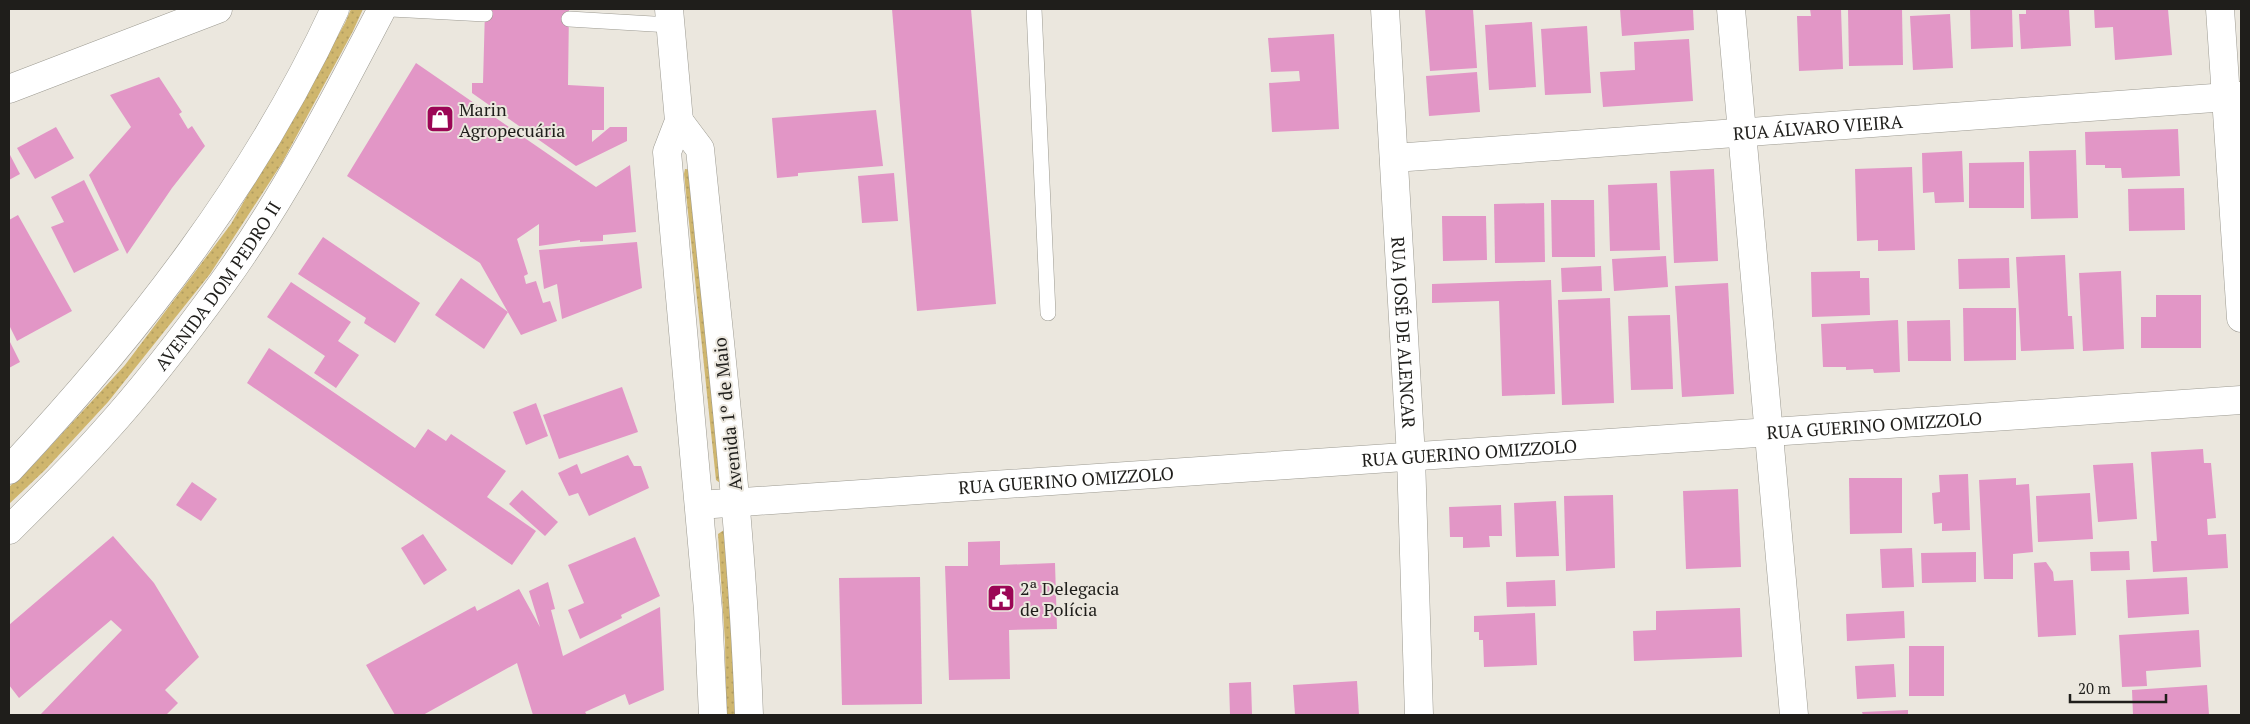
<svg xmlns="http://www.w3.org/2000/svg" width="2250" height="724" font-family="'PT Serif',serif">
  <defs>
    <pattern id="grass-dots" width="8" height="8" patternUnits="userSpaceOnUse" patternTransform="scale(1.25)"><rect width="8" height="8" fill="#cfb66e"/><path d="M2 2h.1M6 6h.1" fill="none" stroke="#b19c5f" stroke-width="1.8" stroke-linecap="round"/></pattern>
  </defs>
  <rect width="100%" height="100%" fill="#ebe7de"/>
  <g fill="url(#grass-dots)">
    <polygon points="351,9 363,9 353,31 282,163 210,274 108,402 45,470 9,504 9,487 36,462 125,365 231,224 345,23"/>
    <polygon points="685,169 693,170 720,483 716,480 684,174"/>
    <polygon points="724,530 729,531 737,715 726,715 725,642 718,534"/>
  </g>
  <g fill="#e296c6">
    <polygon points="485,9 569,9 568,85 604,87 604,130 592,130 592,142 610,127 627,127 627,141 576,166 472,93 472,83 483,83"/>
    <polygon points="892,9 971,9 996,304 917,311"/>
    <polygon points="1425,9 1473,9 1477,68 1430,71"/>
    <polygon points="1620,9 1693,9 1694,30 1622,36"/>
    <polygon points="1810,9 1841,9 1843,69 1799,71 1797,16 1811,16"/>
    <polygon points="1848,9 1902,9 1903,65 1849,66"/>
    <polygon points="1970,9 2012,9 2013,47 1971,49"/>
    <polygon points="2026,9 2069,9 2071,46 2021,49 2019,14 2026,14"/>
    <polygon points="2094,9 2168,9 2172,55 2115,60 2113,27 2095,28"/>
    <polygon points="1950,14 1953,68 1913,70 1910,16"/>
    <polygon points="1532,22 1536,87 1489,90 1485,25"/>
    <polygon points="1587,26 1591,93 1545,95 1541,29"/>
    <polygon points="1334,34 1339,129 1272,132 1269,83 1300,81 1299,71 1271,72 1268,38"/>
    <polygon points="1689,39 1693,101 1603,107 1600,72 1635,70 1634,42"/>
    <polygon points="416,63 596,187 630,165 636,232 603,235 603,241 580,242 580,240 539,246 539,224 517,239 528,274 524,276 526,284 536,281 543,303 550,301 557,321 521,335 480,263 347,176"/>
    <polygon points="1477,72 1480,112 1429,116 1426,76"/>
    <polygon points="159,77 182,112 179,114 188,129 192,126 205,146 172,188 127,254 89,175 131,127 110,95"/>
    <polygon points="876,110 883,166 798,173 798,176 777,178 772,118"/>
    <polygon points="56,127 74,158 35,179 17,148"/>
    <polygon points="2178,129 2180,176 2122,178 2121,168 2105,168 2105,165 2086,165 2085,132"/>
    <polygon points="2076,150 2078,218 2031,219 2029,151"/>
    <polygon points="1962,151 1964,202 1935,203 1934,192 1923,193 1922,153"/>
    <polygon points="9,153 20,174 9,180"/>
    <polygon points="2024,162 2024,208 1969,208 1969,163"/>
    <polygon points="1912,167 1915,250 1878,251 1878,240 1857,241 1855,169"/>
    <polygon points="1714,169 1718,261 1674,263 1670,171"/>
    <polygon points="894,173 898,221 862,223 858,176"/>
    <polygon points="84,180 119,250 74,273 51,227 64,222 51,197"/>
    <polygon points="1657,183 1660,250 1610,251 1608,185"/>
    <polygon points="2184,188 2185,230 2129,231 2128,189"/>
    <polygon points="1551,200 1594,200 1595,257 1552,257"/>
    <polygon points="1544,203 1545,262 1495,263 1494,204"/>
    <polygon points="18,215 72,311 17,341 9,325 9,220"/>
    <polygon points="1442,216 1486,216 1487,260 1443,261"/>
    <polygon points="323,237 420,303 395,343 364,323 366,318 298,274"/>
    <polygon points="637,242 642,288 562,319 557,284 544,289 539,250"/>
    <polygon points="2065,255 2068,316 2072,316 2074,349 2021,351 2016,257"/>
    <polygon points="1666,256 1668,287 1614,291 1612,259"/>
    <polygon points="2009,258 2010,288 1959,289 1958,259"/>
    <polygon points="1601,266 1602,291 1562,292 1561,268"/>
    <polygon points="1860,271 1860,278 1869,278 1870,315 1812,317 1811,272"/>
    <polygon points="2121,271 2124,349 2083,351 2079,273"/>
    <polygon points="461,278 508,312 484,349 435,315"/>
    <polygon points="1551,280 1555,394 1502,396 1499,301 1432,303 1432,284"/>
    <polygon points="291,282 351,322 338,341 359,355 336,388 314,373 325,356 267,317"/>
    <polygon points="1728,283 1734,394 1682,397 1675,286"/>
    <polygon points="2156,295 2201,295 2201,348 2141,348 2141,317 2156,317"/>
    <polygon points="1610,298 1614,403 1562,405 1558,300"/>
    <polygon points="1963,308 2016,308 2016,360 1964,361"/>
    <polygon points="1670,315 1673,389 1631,390 1628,316"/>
    <polygon points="1898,320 1900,372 1874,373 1873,369 1846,370 1846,367 1823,367 1821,324"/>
    <polygon points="1950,320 1951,361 1908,361 1907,321"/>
    <polygon points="9,340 20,362 9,368"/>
    <polygon points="269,348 415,448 428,429 446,441 451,434 506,471 487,497 536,531 512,565 247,383"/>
    <polygon points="622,387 638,432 559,459 543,415"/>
    <polygon points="536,403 548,436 526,445 513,412"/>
    <polygon points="2203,449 2204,463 2211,463 2216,518 2207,519 2208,535 2226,534 2228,568 2153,572 2151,541 2157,541 2151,452"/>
    <polygon points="628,455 634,466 641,466 649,488 589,516 578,493 569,496 558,473 577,464 581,474"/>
    <polygon points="2133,463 2137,519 2098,522 2093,465"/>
    <polygon points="1968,474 1970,530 1942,531 1942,523 1934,524 1932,493 1940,492 1939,475"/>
    <polygon points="1849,478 1902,478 1902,533 1850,534"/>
    <polygon points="2016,478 2016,485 2029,484 2033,552 2013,554 2013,579 1984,579 1979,480"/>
    <polygon points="192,482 217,499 201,521 176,505"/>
    <polygon points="1738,489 1741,567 1686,569 1683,491"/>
    <polygon points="522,490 558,522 545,536 509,504"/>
    <polygon points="2090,493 2093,539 2038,542 2036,496"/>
    <polygon points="1613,495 1615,568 1566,571 1564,496"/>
    <polygon points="1556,501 1559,556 1516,557 1514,503"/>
    <polygon points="1501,505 1502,536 1489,536 1490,547 1463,548 1463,537 1450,537 1449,507"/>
    <polygon points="423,534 447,570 424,585 401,548"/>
    <polygon points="113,536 154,583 199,657 165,690 178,703 166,715 40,715 122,630 111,620 19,698 9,685 9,625"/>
    <polygon points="635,537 660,596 621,615 622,618 580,639 568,610 584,603 568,565"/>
    <polygon points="1000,541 1000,565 1055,563 1057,629 1009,630 1010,679 949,680 945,566 968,566 968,542"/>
    <polygon points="1912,548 1914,587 1882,588 1880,549"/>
    <polygon points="2129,551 2130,570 2091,571 2090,552"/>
    <polygon points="1976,552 1976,582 1922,583 1921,553"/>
    <polygon points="2046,562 2053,572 2054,581 2073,580 2076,635 2038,637 2034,563"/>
    <polygon points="920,577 922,704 842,705 839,578"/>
    <polygon points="2187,577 2189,614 2128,618 2126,580"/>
    <polygon points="1555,580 1556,606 1507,607 1506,582"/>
    <polygon points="548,582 555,609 551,610 563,656 660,607 664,690 629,705 625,694 585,712 587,715 533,715 517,663 423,715 395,715 366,665 475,606 477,611 519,589 540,627 529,591"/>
    <polygon points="1740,608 1742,657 1634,661 1633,631 1656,630 1656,611"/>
    <polygon points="1904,611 1905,638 1847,641 1846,614"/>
    <polygon points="1535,613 1537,665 1484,667 1483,640 1479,640 1479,632 1474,632 1474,616"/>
    <polygon points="2199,630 2201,667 2146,671 2147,686 2122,687 2119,635"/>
    <rect x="1909" y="646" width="35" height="50"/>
    <polygon points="1894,664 1896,697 1857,699 1855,666"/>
    <polygon points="1357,681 1359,715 1295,715 1293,685"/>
    <polygon points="1251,682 1252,715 1230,715 1229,683"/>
    <polygon points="2207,685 2209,715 2133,715 2132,690"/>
    <polygon points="1908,710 1908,715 1863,715 1862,712"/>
  </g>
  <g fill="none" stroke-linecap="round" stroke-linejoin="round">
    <defs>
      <g id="service">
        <polyline points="391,9 485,14"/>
        <polyline points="1034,9 1048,313"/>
        <polyline points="569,19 670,25"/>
      </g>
      <g id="minor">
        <path id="s1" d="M1385 9 1411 457 1419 715"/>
        <polyline points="1731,9 1794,715"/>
        <polyline points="2220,9 2241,318"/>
        <polyline points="9,89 218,9"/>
        <path id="s2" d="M1394 158 2241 96"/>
        <path id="s3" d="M699 505 2241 400"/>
      </g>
      <g id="secondary">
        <polyline points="669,9 679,121 667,152 708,610 713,715"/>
        <path d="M679 121 700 149C719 338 742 526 749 715"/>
      </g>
      <g id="primary">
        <path d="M9 470C138 332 255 182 335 9"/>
        <path id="s4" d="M9 530C41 498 74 466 104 432 147 385 187 332 224 281 285 196 334 101 382 9"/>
      </g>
    </defs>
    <use href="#service" stroke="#9c9a91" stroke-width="16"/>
    <use href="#minor" stroke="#9c9a91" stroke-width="29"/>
    <use href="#secondary" stroke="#9c9a91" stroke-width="29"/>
    <use href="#primary" stroke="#9c9a91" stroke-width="29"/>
    <use href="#service" stroke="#fff" stroke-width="15"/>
    <use href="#minor" stroke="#fff" stroke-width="28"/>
    <use href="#secondary" stroke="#fff" stroke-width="28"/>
    <use href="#primary" stroke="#fff" stroke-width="28"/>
  </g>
  <defs>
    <symbol id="shop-square" viewBox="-11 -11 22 22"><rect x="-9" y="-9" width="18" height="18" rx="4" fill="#9b0655" stroke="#ebe7de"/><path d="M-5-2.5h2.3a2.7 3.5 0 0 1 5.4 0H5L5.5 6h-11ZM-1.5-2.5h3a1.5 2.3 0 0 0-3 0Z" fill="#fff"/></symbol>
    <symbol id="civic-square" viewBox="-11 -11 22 22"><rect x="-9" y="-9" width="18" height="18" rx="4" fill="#9b0655" stroke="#ebe7de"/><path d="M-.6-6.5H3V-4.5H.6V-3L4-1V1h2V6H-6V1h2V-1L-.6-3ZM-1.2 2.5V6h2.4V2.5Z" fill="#fff"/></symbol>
  </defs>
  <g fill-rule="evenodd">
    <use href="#shop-square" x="424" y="103" width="32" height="32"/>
    <use href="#civic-square" x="985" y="582" width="32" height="32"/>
  </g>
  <g text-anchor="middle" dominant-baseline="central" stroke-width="4" stroke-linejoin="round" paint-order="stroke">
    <g font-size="18" fill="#1f1e1b" stroke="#ebe7de" text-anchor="start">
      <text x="459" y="109">Marin<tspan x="459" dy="21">Agropecuária</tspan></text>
      <text x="1020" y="588">2ª Delegacia<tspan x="1020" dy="21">de Polícia</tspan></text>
    </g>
    <g font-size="18" fill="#1f1e1b" stroke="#ebe7de">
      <text stroke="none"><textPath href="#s2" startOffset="425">RUA ÁLVARO VIEIRA</textPath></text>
      <text stroke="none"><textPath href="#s4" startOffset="322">AVENIDA DOM PEDRO II</textPath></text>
      <text stroke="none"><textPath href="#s1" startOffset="324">RUA JOSÉ DE ALENCAR</textPath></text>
      <text transform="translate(727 414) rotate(-96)">Avenida 1º de Maio</text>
      <text stroke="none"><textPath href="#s3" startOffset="1178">RUA GUERINO OMIZZOLO</textPath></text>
      <text stroke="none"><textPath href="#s3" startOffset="772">RUA GUERINO OMIZZOLO</textPath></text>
      <text stroke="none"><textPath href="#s3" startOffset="368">RUA GUERINO OMIZZOLO</textPath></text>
    </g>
  </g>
  <rect width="2250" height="724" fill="none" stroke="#1f1e1b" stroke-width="20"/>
  <path d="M2070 694v8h96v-8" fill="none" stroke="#1f1e1b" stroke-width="2.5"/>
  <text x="2078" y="694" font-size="15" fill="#1f1e1b" stroke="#ebe7de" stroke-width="4" paint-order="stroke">20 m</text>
</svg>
